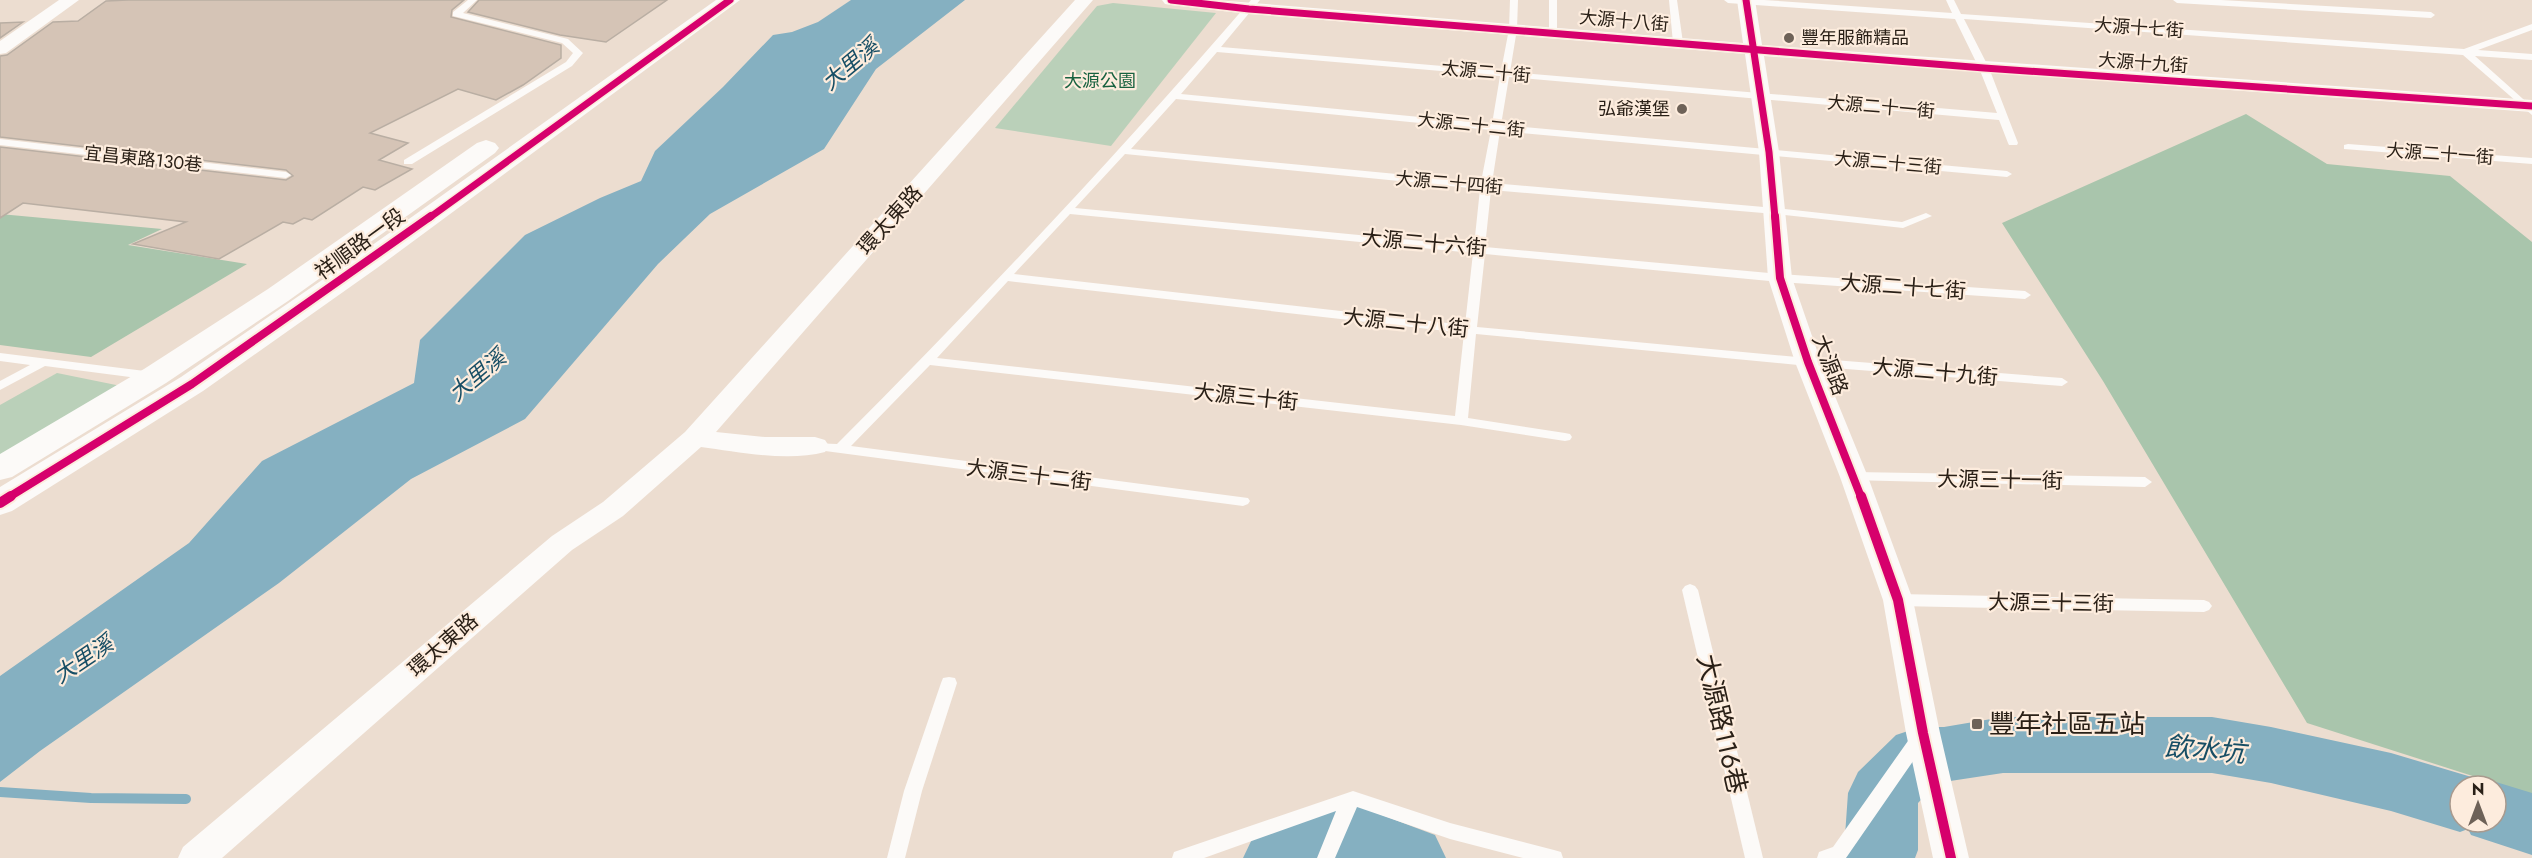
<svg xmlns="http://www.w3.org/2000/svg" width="2532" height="858" font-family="Jost,'Noto Sans TC',sans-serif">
  <rect width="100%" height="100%" fill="#ecddd0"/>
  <g fill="#bad0b9">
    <polygon points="1113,3 1216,13 1111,146 995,128 1097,6"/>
    <polygon points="57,373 121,386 0,456 0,405"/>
  </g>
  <g fill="#a9c5ac">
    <polygon points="2246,114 2327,164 2450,176 2532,242 2532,795 2307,723 2103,381 2002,223"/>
    <polygon points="0,214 162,229 128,245 247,264 91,357 0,345"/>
  </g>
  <polygon fill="#85b0c1" points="851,0 965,0 876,69 824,149 710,214 658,264 525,419 411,479 279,583 40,751 0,782 0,676 189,543 262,461 414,383 420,340 525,235 600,198 641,181 655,151 723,87 773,35 792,32 818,22"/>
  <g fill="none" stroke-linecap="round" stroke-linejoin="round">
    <polyline stroke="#85b0c1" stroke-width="10" points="0,792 91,798 186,799"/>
    <g fill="#85b0c1" fill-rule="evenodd">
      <path d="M2003 717H2212L2271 727 2391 753 2485 781 2487 785 2496 782 2532 793V855L2471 835 2468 829 2460 832 2391 811 2271 783 2212 773H2003L1937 783 1918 803V850L1915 858H1841L1844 850 1848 793 1858 772 1896 735 1920 727H1944ZM2460 786H2496V822H2460Z"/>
      <polygon points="1333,806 1358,806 1435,835 1446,858 1243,858 1254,835"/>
    </g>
  </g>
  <g fill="#d5c4b6" stroke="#b9aea3" stroke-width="1.5">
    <polygon points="128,0 464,0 452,10 451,17 561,45 561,58 523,85 496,100 458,89 370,133 408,143 379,160 412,169 375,190 363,187 312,220 304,218 293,224 283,222 219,259 133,244 186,222 23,203 0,218 0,147 286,180 293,176 286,170 0,137 0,56 7,55 53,22 78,21 106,1"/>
    <polygon points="479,0 667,0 606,42 560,35 468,12"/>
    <polygon points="23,22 0,38 0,23"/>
  </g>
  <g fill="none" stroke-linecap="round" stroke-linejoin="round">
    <g fill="#fcfaf8" fill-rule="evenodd">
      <polygon points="468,0 477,0 463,13 568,39 583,53 572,66 412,164 404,164 404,160 566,62 573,53 562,43 453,16 453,12"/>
      <path d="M1251 0H1260L1221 47 1501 71 1509 29 1510 0H1518L1517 29 1510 72 1997 113 1979 68 1955 19 1728 3 1724 0H1764L1952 13 1946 0H1954L1961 14 2464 49 2532 24V30L2478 50 2532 54V60L2475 56 2532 107V115L2463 55 1964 19 1989 68 2018 143 2017 145H2009L2008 143 1999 120 1509 77 1501 125 2007 171 2012 174 2007 177 1500 131 1492 183 1775 208 1902 222 1926 213 1932 216 1903 228 1775 214 1491 190 1485 247 1780 274 2025 291 2031 295 2025 299 1780 282 1485 254 1477 327 1808 358 2062 378 2068 382 2062 386 1808 366 1476 334 1468 418 1565 433 1570 434 1572 437 1570 440 1565 441 1461 425 930 365 851 446 1248 498 1250 501 1248 504 1243 506 810 449 808 446 810 443 837 444C980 301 1119 153 1251 0ZM1217 52 1500 76 1492 124 1181 94ZM1176 99 1491 130 1481 182 1131 149ZM1125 154 1480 189 1474 246 1075 208ZM1070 214 1473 253 1465 325 1014 274ZM1008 281 1464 333 1455 416 937 358Z"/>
      <polygon points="1549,0 1557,0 1557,32 1553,35 1549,32"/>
      <polygon points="1669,0 1677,0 1683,43 1678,46 1673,43"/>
      <polygon points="2173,0 2221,0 2431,12 2435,15 2431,18 2177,3"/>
      <polygon points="0,139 286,172 291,175 286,178 0,145"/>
      <polygon points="2348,144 2532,158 2532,164 2344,149 2344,145"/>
      <polygon points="0,353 153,372 159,376 153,380 45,366 0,390 0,381 30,365 0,361"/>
      <polygon points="1854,472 2145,477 2152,482 2145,487 1849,480 1847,477 1849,474"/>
      <polygon points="1690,584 1695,586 1698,590 1763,858 1745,858 1682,590 1685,586"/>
      <polygon points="1898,594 2204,600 2209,602 2212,606 2209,610 2204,612 1898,606 1893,604 1890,600 1893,596"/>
      <polygon points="949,677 955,678 957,683 922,791 905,858 887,858 904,791 941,683 943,678"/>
      <polygon points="1921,729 1927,731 1930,736 1927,741 1846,858 1817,858 1819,852 1833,847 1915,731"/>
      <polygon points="1353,791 1450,823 1554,850 1561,852 1563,858 1523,858 1450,839 1357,807 1335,858 1317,858 1336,811 1204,858 1172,858 1174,852"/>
    </g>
    <g fill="#fcfaf8" fill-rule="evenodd">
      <polygon points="59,0 79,0 6,53 0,54 0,41"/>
      <path d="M1075 0H1093L716 432 765 437H815L825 440 829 446 825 452C788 462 738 452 701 447L623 516 572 550 222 858H178L183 847 552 536 603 502 685 432Z"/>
      <polygon points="1162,0 1216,0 1743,43 1737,0 1755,0 1762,45 2532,100 2532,112 1764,56 1779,152 1792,278 1821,362 1868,477 1913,600 1940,733 1969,858 1933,858 1906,733 1883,600 1840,477 1795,362 1768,278 1759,152 1745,54 1249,14 1171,5 1165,4"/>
    </g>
    <g fill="#fcfaf8" fill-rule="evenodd">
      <polygon points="716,0 740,0 377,268 203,391 12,511 0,515 0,487 181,377 357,256"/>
      <polygon points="486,140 495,143 499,148 495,153 288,301 166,383 12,477 0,480 0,454 144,369 268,289 477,143"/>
    </g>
    <defs>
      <g id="cycleway-far2">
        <polyline points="1171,0 1249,9 1984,68 2532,106"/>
        <polyline points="1746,0 1769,152 1775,218"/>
        <polyline points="429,218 730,0"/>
      </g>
      <g id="cycleway-far1">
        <polyline points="1775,216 1780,278 1808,362 1861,497"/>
        <polyline points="9,497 192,384 431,216"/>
      </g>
      <g id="cycleway">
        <polyline points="1861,496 1898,600 1923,733 1951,858"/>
        <polyline points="0,503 11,496"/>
      </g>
    </defs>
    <use href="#cycleway-far2" stroke="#fdecdd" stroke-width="10"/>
    <use href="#cycleway-far1" stroke="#fdecdd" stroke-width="12"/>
    <use href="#cycleway" stroke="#fdecdd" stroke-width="14"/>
    <use href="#cycleway-far2" stroke="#d6006c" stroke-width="7"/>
    <use href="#cycleway-far1" stroke="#d6006c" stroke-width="8"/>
    <use href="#cycleway" stroke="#d6006c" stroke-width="10"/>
  </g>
  <g fill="#6e6258" stroke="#fdecdd" stroke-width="2">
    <circle cx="1789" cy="38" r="6"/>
    <circle cx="1682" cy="109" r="6"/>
    <rect x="1971" y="718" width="12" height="12" rx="3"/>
  </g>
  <g text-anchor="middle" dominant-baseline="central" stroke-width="4.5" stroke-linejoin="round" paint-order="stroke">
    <g font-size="18" fill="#2a2017" stroke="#fdecdd">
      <text transform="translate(1624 21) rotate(5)">大源十八街</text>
      <text transform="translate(2139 28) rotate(4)">大源十七街</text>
      <text transform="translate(2143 63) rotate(4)">大源十九街</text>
      <text transform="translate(1486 72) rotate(5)">太源二十街</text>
      <text transform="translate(1881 107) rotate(5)">大源二十一街</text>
      <text transform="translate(1471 125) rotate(6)">大源二十二街</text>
      <text transform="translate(2440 154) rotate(4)">大源二十一街</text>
      <text transform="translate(143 159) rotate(6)">宜昌東路130巷</text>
      <text transform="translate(1888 163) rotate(5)">大源二十三街</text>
      <text transform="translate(1449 183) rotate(5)">大源二十四街</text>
    </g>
    <g font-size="18" fill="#2a2017" stroke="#fdecdd" text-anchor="start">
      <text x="1801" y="38">豐年服飾精品</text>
      <text x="1670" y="109" text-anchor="end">弘爺漢堡</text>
    </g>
    <g font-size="18" fill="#186240" stroke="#fdecdd">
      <text x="1100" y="81">大源公園</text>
    </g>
    <g font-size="21" fill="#2a2017" stroke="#fdecdd">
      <text transform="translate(890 220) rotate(-48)">環太東路</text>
      <text transform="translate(1424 243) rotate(5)">大源二十六街</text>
      <text transform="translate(360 244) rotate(-36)">祥順路一段</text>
      <text transform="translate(1903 287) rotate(4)">大源二十七街</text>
      <text transform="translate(1406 323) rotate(6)">大源二十八街</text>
      <text transform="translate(1830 365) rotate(69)">大源路</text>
      <text transform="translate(1935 372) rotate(5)">大源二十九街</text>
      <text transform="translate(1246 397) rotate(6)">大源三十街</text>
      <text transform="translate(1029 475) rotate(7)">大源三十二街</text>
      <text transform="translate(2000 480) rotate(1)">大源三十一街</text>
      <text transform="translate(2051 603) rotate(1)">大源三十三街</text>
      <text transform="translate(443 645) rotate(-41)">環太東路</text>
    </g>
    <g font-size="22" font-style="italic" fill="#174e65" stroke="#fdecdd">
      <text transform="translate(850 64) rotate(-40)">大里溪</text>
      <text transform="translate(477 375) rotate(-40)">大里溪</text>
      <text transform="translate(83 659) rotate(-34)">大里溪</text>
    </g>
    <g font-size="26" fill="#2a2017" stroke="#fdecdd">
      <text transform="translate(1722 724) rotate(77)">大源路116巷</text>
    </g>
    <g font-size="26" fill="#2a2017" stroke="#fdecdd" text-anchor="start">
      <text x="1989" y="724">豐年社區五站</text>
    </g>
    <g font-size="27" font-style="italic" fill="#174e65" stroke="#fdecdd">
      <text transform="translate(2205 749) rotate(5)">飲水坑</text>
    </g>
  </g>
  <g transform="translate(2478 804)"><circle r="28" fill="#fdecdd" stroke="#a99a8e" stroke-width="1.5"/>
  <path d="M0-4.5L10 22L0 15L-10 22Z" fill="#6e6258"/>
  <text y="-9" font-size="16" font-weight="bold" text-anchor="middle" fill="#2a2017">N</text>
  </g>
</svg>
